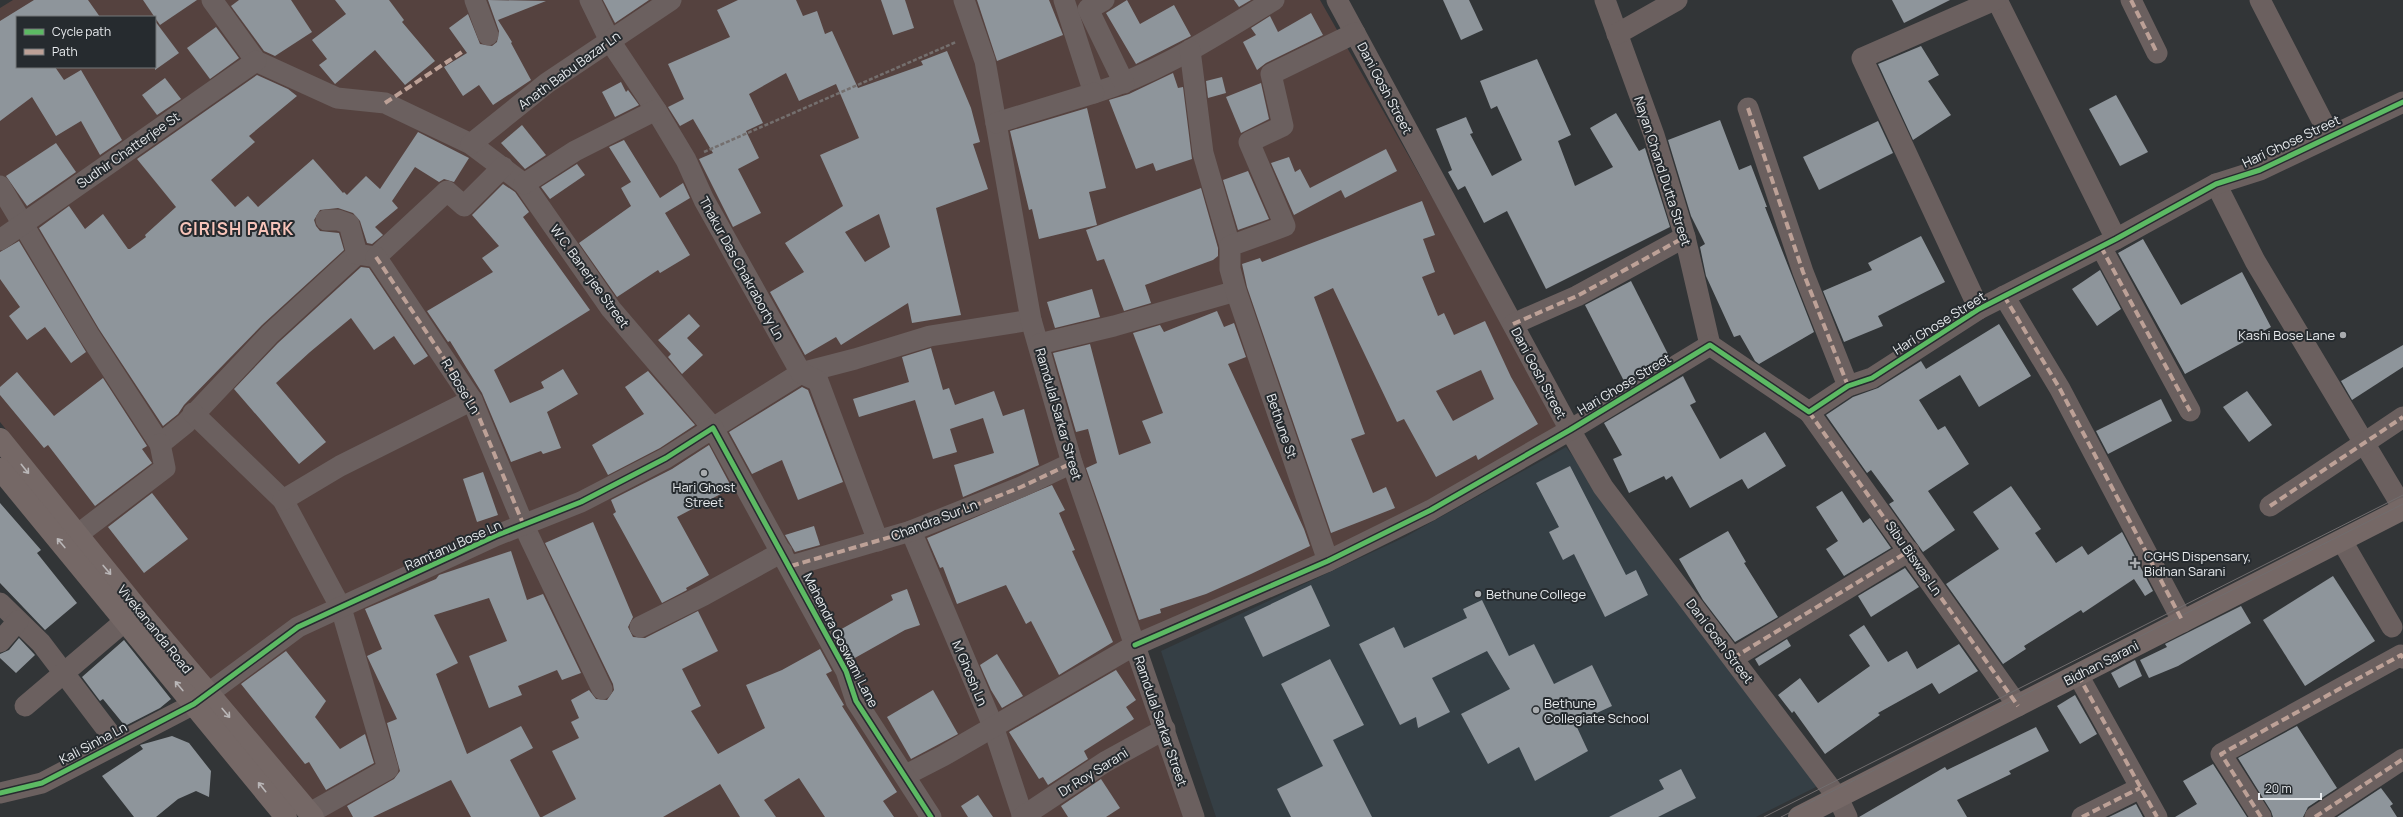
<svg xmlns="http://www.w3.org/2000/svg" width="2403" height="817" font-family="Manrope,sans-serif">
  <rect width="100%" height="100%" fill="#323537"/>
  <polygon fill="#353f45" points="1566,447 1818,786 1756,817 1216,817 1161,651 1405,537"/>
  <path fill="#55423f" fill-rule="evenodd" d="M13 0H1320L1565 431 1133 649 1187 817H317L0 422V8ZM17 17H155V67H17Z"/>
  <g fill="#8e959b" fill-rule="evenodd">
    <polygon points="34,0 88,0 100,17 17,17 17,67 55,67 64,80 81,70 122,140 100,155 81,121 56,136 32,97 0,121 0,21"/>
    <polygon points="143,0 197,0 160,25"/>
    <polygon points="239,0 291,0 312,32 275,56 264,51 231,6"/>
    <polygon points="335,0 389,0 404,20 402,22 435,61 405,85 375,50 335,84 319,65 327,59 312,40 346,14"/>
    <polygon points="488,0 546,1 498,20 512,42 511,43 531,80 493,105 479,85 463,96 444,67 467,53 449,28 468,14 480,44 492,46 497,42 499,31"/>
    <polygon points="603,0 649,0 615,23"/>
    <path d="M738 0H796L803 16 817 11 825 34 832 31 858 88 923 65 921 61 947 51 971 108 980 142 973 144 988 189 936 208 961 315 912 323 908 303 841 345 836 337 805 355 770 292 804 272 785 243 843 206 820 155 859 138 836 84 799 101 786 73 749 94 763 123 746 131 759 158 738 169 761 213 733 227 699 159 713 153 693 119 680 126 668 107 684 99 668 64 730 37 717 10ZM879 214 890 247 865 262 845 232Z"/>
    <polygon points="881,0 905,0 914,28 893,35"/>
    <polygon points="977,0 1049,0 1063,35 997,61"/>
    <polygon points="1127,0 1140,24 1174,5 1191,36 1136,64 1106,13"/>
    <polygon points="1234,0 1251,0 1239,7"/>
    <polygon points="1443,0 1469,0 1483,30 1461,40"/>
    <polygon points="1892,0 1950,0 1904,23"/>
    <polygon points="1311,13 1323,35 1266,63 1257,70 1243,42 1256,35 1251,28 1270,16 1278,32"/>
    <polygon points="155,21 179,53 155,70"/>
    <polygon points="216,27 239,58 210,79 187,48"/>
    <polygon points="1921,46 1939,75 1928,81 1951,115 1913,140 1878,64"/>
    <polygon points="1537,59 1571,135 1558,141 1575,186 1613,167 1590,128 1616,113 1639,151 1645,148 1670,227 1546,289 1507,211 1484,223 1465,186 1458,190 1448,172 1452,170 1436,129 1466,117 1473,133 1470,134 1492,176 1522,160 1497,106 1491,109 1480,81"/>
    <polygon points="1173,73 1178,88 1183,87 1192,159 1156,171 1153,163 1136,169 1109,100 1129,94"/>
    <polygon points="257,75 288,89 297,96 249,136 255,142 211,180 235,207 248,196 258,207 313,159 343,193 344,192 347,195 366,176 380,189 418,132 469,158 454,182 444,179 439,182 415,167 392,201 398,208 375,227 383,235 372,244 367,243 360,221 353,213 338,208 320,210 314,220 316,226 320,231 339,233 344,250 262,325 184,405 178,414 163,426 99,329 39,228 69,206 85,229 103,214 128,249 130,249 146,237 145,235 176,207 137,159"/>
    <polygon points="1222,77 1226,93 1208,98 1206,81"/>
    <polygon points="165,78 181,99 157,115 142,95"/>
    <polygon points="621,82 626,92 628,90 639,105 615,117 602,92"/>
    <polygon points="1261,83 1269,119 1241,133 1226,97"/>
    <polygon points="2116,95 2148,152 2120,166 2089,109"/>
    <polygon points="1087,108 1106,188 1089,192 1097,225 1039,239 1032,209 1029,210 1010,131"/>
    <polygon points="1720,120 1739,170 1751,165 1767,207 1765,207 1814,332 1759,364 1755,361 1740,335 1734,337 1706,276 1700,247 1705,244 1691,216 1668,140"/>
    <polygon points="1878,121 1893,153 1819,190 1803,157"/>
    <polygon points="522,125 546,155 525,169 501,143"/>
    <polygon points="624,140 660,198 683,183 690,198 665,213 690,255 660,273 658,270 617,297 579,243 631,206 621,188 631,182 609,147"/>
    <polygon points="56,143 76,172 27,206 6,176"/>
    <polygon points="1386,149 1397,171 1345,198 1341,190 1294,215 1271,163 1289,157 1295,172 1300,169 1310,188"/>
    <polygon points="577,164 585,175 550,199 541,187"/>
    <polygon points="1248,171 1269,219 1238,230 1223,180"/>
    <polygon points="503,184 515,192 529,212 523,217 590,310 494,370 510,403 544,388 541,382 563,369 578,394 547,412 561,448 543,454 541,451 511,462 482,393 450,341 448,342 427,311 493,272 482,258 499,246 472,215"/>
    <polygon points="1201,188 1218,248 1218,256 1213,260 1145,285 1151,303 1124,311 1104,259 1097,261 1086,230"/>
    <path d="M1422 201 1435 235 1423 239 1435 272 1422 277 1438 316 1444 313 1454 335 1485 321 1511 377 1538 424 1478 460 1476 455 1436 477 1404 419 1397 422 1333 288 1314 297 1365 434 1351 439 1373 493 1386 487 1395 508 1331 533 1247 287 1242 264 1260 258 1262 262ZM1481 370 1494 399 1453 421 1436 391Z"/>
    <polygon points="1921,236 1945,282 1878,316 1883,326 1844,342 1823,291 1872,270 1868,263"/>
    <polygon points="2143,239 2181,305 2242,272 2271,327 2185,374 2118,253"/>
    <polygon points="19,241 86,352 71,363 45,327 27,340 9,316 20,307 0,279 0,252"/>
    <polygon points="361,267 369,268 428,356 414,365 394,336 374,350 351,318 310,352 276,383 326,442 299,464 234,389 278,343"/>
    <polygon points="2100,270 2121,309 2097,326 2072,289"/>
    <polygon points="1631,281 1669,356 1625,383 1585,305"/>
    <polygon points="1092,289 1100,317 1055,328 1047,302"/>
    <polygon points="1217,311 1224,327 1234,323 1246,357 1228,364 1304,529 1310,546 1251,574 1206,594 1160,609 1161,613 1139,620 1086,468 1097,463 1088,429 1076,432 1053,353 1090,344 1119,455 1151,443 1142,421 1163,413 1133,333 1160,325 1164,332"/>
    <polygon points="689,314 700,326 687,338 703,355 682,374 668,357 671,354 658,340"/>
    <polygon points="1999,324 2031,376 1979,407 1960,375 1919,400 1938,430 1945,426 1969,464 1928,491 1955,530 1923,552 1889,504 1894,501 1871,470 1867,473 1826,415 1853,397 1878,388 1921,361 1926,369"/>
    <polygon points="2403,345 2403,367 2352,400 2341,381"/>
    <polygon points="931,348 943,390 949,388 955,405 994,391 1003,416 1024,409 1039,465 963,497 954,465 994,453 983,418 950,429 957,452 933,459 915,400 859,417 853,399 909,382 902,357"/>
    <polygon points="648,371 695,425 660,448 608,475 592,445 644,414 625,387"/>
    <polygon points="17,372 54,416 103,378 147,446 142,449 152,463 95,506 48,445 44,448 0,395 0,387"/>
    <polygon points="1683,376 1696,402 1690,405 1720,459 1765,432 1786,466 1748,489 1742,479 1690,508 1672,476 1666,480 1664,476 1629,493 1613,459 1622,455 1604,423"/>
    <polygon points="802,387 808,390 843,482 798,500 782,460 752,474 729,432"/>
    <polygon points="2247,391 2272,425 2249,442 2223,407"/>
    <polygon points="2161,399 2172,421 2108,454 2096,431"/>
    <polygon points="709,445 732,488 677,517 709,575 686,588 687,590 662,603 613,514 616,512 611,500 672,469"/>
    <polygon points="1570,466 1626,575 1636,570 1648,595 1605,617 1574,554 1563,560 1549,532 1559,527 1536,483"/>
    <polygon points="483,472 498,515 477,522 463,479"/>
    <polygon points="1052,485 1065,510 1059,513 1075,550 1072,551 1113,642 1059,675 1031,621 1026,624 1006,585 957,604 943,567 940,568 927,538"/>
    <polygon points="2011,486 2041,529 2035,533 2056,563 2082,546 2088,555 2122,532 2153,591 2145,596 2134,579 2083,613 2081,610 2024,646 2026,649 2003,664 1946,584 1999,549 1973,512"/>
    <polygon points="1842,491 1863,523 1870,518 1891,548 1844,576 1826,549 1838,541 1816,507"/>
    <polygon points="152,493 188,539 144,573 108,527"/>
    <polygon points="0,503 41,550 37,553 77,603 45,630 0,583"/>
    <polygon points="593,522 633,617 628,627 633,637 645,638 698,611 718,651 682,669 701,706 691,711 718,754 765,728 746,685 782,670 820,649 832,671 826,674 844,705 842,706 897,792 883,801 894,817 825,817 799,778 764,800 776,817 740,817 720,784 663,817 542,817 576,799 552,751 579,738 571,722 579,718 571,700 589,690 596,699 607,700 614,690 613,684 545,543"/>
    <polygon points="814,526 820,545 795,552 785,535"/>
    <polygon points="1728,531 1746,562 1744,563 1778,617 1735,642 1703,600 1679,559"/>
    <polygon points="511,551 527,600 543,594 581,673 562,680 557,670 518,686 522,695 489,708 469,656 507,641 489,598 434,615 458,663 436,674 467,754 521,726 533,748 510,760 540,817 471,817 451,780 373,817 353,817 347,806 394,779 400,771 387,723 397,719 367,656 382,649 365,609 436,579 439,575"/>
    <polygon points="1905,568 1919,587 1871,617 1858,596"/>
    <polygon points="2333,576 2375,641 2305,686 2263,620"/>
    <polygon points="1311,585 1330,626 1263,657 1244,617"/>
    <polygon points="907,589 920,625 905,630 853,659 838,631 893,600 891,595"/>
    <polygon points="1482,600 1509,656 1534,644 1554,684 1592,665 1612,706 1575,723 1588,751 1535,781 1519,747 1488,764 1461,714 1510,689 1487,651 1432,678 1450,712 1418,728 1416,717 1400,725 1359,644 1394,627 1404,648 1467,618 1463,609"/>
    <polygon points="2241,606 2251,623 2178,666 2149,678 2140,660 2167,647 2165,644"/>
    <polygon points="1864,625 1888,662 1907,651 1917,669 1959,644 1978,671 1939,694 1932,683 1878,713 1880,715 1825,754 1794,711 1792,713 1778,695 1800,678 1818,703 1870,666 1849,635"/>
    <polygon points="19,638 35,655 16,673 0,658 0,654 9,650"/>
    <polygon points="1787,639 1791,646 1759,666 1755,659"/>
    <polygon points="124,640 171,699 160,708 125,726 103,699 100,701 82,677"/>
    <polygon points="286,651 326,701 315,717 340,749 365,734 374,763 326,790 309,762 305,764 241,684"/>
    <polygon points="997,654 1023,696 1002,708 991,690 980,665"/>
    <polygon points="1330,659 1364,725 1333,740 1372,817 1291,817 1277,789 1323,766 1281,684"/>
    <polygon points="2135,660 2142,676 2119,688 2111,673"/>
    <polygon points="1116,670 1136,700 1126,707 1134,719 1084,751 1088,759 1048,785 1043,777 1039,779 1009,732"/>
    <polygon points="933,690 958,734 911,759 887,717"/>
    <polygon points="2075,695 2097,734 2080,744 2057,706"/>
    <polygon points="2297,726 2337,788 2308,807 2303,817 2273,817 2271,811 2238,758"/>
    <polygon points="2036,727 2049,751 2009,771 2011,774 1957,800 1967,817 1859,817 1945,767 1947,770"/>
    <polygon points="172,736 189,743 211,771 209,797 196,791 178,799 156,817 134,817 102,776 143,749 140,745"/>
    <polygon points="2213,764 2247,817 2175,817 2197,804 2183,781"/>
    <polygon points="1681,769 1696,798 1658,817 1609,817 1664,789 1659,780"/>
    <polygon points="1101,779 1120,808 1106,817 1068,817 1061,806"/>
    <polygon points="2381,788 2393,804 2390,806 2397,817 2337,817"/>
    <polygon points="978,795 993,817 968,817 961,806"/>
    <polygon points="2136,804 2143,817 2109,817"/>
  </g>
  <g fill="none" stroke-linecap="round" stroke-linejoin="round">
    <polyline stroke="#746f6e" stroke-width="2.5" stroke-dasharray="4 2" stroke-linecap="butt" points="704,152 956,42"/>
    <g stroke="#6b605f" stroke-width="21">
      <polyline points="212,0 256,61 337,98 385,103 471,144 524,184 611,309 713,428 801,373 855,359 930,336 1031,320"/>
      <polyline points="475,0 488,35"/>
      <polyline points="590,0 610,41 656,110 686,160 704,200 801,373 818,381 878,541"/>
      <polyline points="964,0 985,61 1031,320 1072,463 1194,817"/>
      <path d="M1064 0 1094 93C1159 73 1216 35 1274 0"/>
      <polyline points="1104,0 1088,9 1124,83"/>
      <polyline points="1337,0 1570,430 1603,487 1838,798 1847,817"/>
      <polyline points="1605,0 1654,135 1685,237 1710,345"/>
      <polyline points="1997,0 2116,239"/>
      <polyline points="2131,0 2157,53"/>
      <polyline points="2260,0 2330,136"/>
      <polyline points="1617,34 1677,0"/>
      <polyline points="1190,50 1203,153 1230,246"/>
      <polyline points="1748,108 1803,272 1848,386"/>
      <polyline points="996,123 1094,93"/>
      <polyline points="471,144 547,83 671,0"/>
      <polyline points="524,184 575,151 656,110"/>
      <polyline points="2216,184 2255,261 2403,508"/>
      <polyline points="0,186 89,335 160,444 186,423 270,334 357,254 376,257 447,191 464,206 503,167"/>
      <polyline points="326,220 338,220 349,224 357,254"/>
      <polyline points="0,240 256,61"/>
      <polyline points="2101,247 2190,411"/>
      <polyline points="376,257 472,400 524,526 602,689"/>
      <polyline points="2004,296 2060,389 2183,622"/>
      <polyline points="1979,309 1862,58 1995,0"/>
      <polyline points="1513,324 1577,296 1685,237"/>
      <polyline points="1039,344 1114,326 1236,291"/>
      <polyline points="1809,412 2018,706"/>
      <polyline points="193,413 283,500 341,608 388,769 310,813"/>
      <polyline points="283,500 340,466 472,400"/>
      <polyline points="2270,506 2403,417"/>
      <polyline points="911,531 993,726 1023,817"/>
      <polyline points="77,535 165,468 160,444"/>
      <polyline points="2342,541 2392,627"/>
      <polyline points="1328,561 1236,291 1230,269 1230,246 1285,226 1249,142 1283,126 1271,74 1355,33"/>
      <polyline points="791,566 911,531 1021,487 1072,463"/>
      <polyline points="0,603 41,643 117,743"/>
      <polyline points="640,627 704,595 782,552"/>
      <polyline points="0,642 18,621"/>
      <polyline points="1733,658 1909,551"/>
      <polyline points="2078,675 2157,817"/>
      <polyline points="25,706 125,621"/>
      <polyline points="906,775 943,756 1135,645 1328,561 1431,510 1570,430 1710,345 1809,412 1848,386 1872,378 1979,309 2116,239 2216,184 2260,170 2403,102"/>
      <polyline points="0,793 42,783 194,704 298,627 495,536 581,502 666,458 713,428 846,671 856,701 931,817"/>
      <polyline points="1022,817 1105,762 1165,729"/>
      <polyline points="2082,817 2140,788"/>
      <polyline points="2261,817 2221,754 2401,655 2403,658"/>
      <polyline points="2315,817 2403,759"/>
    </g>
    <g stroke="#756866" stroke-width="22">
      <polyline points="0,439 139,611 313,817"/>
      <polyline points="0,469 286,817"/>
      <polyline points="1799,817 2403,509"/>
    </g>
    <g stroke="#716d6e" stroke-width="1">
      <polyline points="1764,817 2403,495"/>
      <polyline points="1781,817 2403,504"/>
    </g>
    <g stroke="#bda197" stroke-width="4" stroke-dasharray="8 4" stroke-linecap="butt">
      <polyline points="2131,0 2157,53"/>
      <polyline points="385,103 465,50"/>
      <polyline points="1748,108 1803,272 1848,386"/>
      <polyline points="2101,247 2190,411"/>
      <polyline points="376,257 472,400 524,526"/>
      <polyline points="2004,296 2060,389 2183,622"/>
      <polyline points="1513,324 1577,296 1685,237"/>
      <polyline points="1809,412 2018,706"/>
      <polyline points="2270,506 2403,417"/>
      <polyline points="791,566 911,531 1021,487 1072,463"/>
      <polyline points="1733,658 1909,551"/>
      <polyline points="2078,675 2157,817"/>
      <polyline points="2082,817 2140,788"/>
      <polyline points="2261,817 2221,754 2401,655 2403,658"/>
      <polyline points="2315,817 2403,759"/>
    </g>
    <defs>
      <g id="cycleway">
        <polyline points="1135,645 1328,561 1431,510 1570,430 1710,345 1809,412 1848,386 1872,378 1979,309 2116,239 2216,184 2260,170 2403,102"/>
        <polyline points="0,793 42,783 194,704 298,627 495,536 581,502 666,458 713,428 846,671 856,701 931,817"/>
      </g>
    </defs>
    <use href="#cycleway" stroke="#262b2f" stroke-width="8"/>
    <use href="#cycleway" stroke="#5cba63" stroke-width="5"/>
  </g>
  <defs><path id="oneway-shaft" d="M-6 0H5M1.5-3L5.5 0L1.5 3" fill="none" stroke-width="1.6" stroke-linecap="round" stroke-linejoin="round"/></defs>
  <g stroke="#bab7b8">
    <use href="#oneway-shaft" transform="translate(25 469) rotate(51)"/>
    <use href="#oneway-shaft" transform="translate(61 543) rotate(-130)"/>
    <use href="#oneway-shaft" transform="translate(107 570) rotate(50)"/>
    <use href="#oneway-shaft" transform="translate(179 686) rotate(-130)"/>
    <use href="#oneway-shaft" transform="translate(226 713) rotate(50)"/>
    <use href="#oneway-shaft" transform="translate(262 787) rotate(-129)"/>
  </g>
  <g fill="#a8abae" stroke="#262b2f" stroke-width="1.5">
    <circle cx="2343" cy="335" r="4"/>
    <circle cx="704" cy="473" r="4"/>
    <path d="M2133 557h4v4h4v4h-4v4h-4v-4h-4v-4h4z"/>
    <circle cx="1478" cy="594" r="4"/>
    <circle cx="1536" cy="710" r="4"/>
  </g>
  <g text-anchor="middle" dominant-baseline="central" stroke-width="4" stroke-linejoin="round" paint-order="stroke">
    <g font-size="13" fill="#e8ebee" stroke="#262b2f">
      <text transform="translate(569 70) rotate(-36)">Anath Babu Bazar Ln</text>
      <text transform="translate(1385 88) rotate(62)">Dani Gosh Street</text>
      <text transform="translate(2291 141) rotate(-25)">Hari Ghose Street</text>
      <text transform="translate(128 150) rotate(-35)">Sudhir Chatterjee St</text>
      <text transform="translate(1663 171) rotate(72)">Nayan Chand Dutta Street</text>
      <text transform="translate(742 268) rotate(61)">Thakur Das Chakraborty Ln</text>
      <text transform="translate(590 276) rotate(54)">W.C. Banerjee Street</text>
      <text transform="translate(1939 323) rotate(-32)">Hari Ghose Street</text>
      <text transform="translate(1539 373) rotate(62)">Dani Gosh Street</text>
      <text transform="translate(1624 384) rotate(-31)">Hari Ghose Street</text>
      <text transform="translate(461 386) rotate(59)">R. Bose Ln</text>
      <text transform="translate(1059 414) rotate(74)">Ramdulal Sarkar Street</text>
      <text transform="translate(1282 426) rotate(71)">Bethune St</text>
      <text transform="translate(934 520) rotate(-21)">Chandra Sur Ln</text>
      <text transform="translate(453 545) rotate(-24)">Ramtanu Bose Ln</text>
      <text transform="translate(1914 558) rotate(55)">Sibu Biswas Ln</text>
      <text transform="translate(155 629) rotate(51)">Vivekananda Road</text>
      <text transform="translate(841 640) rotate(63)">Mahendra Goswami Lane</text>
      <text transform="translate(1720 641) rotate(53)">Dani Gosh Street</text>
      <text transform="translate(2101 663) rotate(-27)">Bidhan Sarani</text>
      <text transform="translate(970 673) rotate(67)">M Ghosh Ln</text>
      <text transform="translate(1161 721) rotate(71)">Ramdulal Sarkar Street</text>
      <text transform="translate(93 743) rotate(-28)">Kali Sinha Ln</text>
      <text transform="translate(1093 772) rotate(-32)">Dr Roy Sarani</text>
    </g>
    <g font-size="13" fill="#e8ebee" stroke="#262b2f" text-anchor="start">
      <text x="2335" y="335" text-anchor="end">Kashi Bose Lane</text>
      <text x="704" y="487" text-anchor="middle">Hari Ghost<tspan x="704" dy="15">Street</tspan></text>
      <text x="2144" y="556">CGHS Dispensary,<tspan x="2144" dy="15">Bidhan Sarani</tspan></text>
      <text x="1486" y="594">Bethune College</text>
      <text x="1544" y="703">Bethune<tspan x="1544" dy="15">Collegiate School</tspan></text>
    </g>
    <g font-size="17" font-weight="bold" letter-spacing="1" fill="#f7c4b9" stroke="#262b2f">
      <text x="237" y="228">GIRISH PARK</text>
    </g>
  </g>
  <rect x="16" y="16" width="140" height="52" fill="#262b2f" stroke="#74787b"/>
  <rect x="24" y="29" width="20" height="6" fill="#5cba63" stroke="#74787b"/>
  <text x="52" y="36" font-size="12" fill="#e8ebee">Cycle path</text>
  <rect x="24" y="49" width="20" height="6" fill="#bda197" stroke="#74787b"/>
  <text x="52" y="56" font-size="12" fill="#e8ebee">Path</text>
  <path d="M2259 793v6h62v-6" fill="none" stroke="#e8ebee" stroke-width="2"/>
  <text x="2265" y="793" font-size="12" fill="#e8ebee" stroke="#262b2f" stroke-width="3" paint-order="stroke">20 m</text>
</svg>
